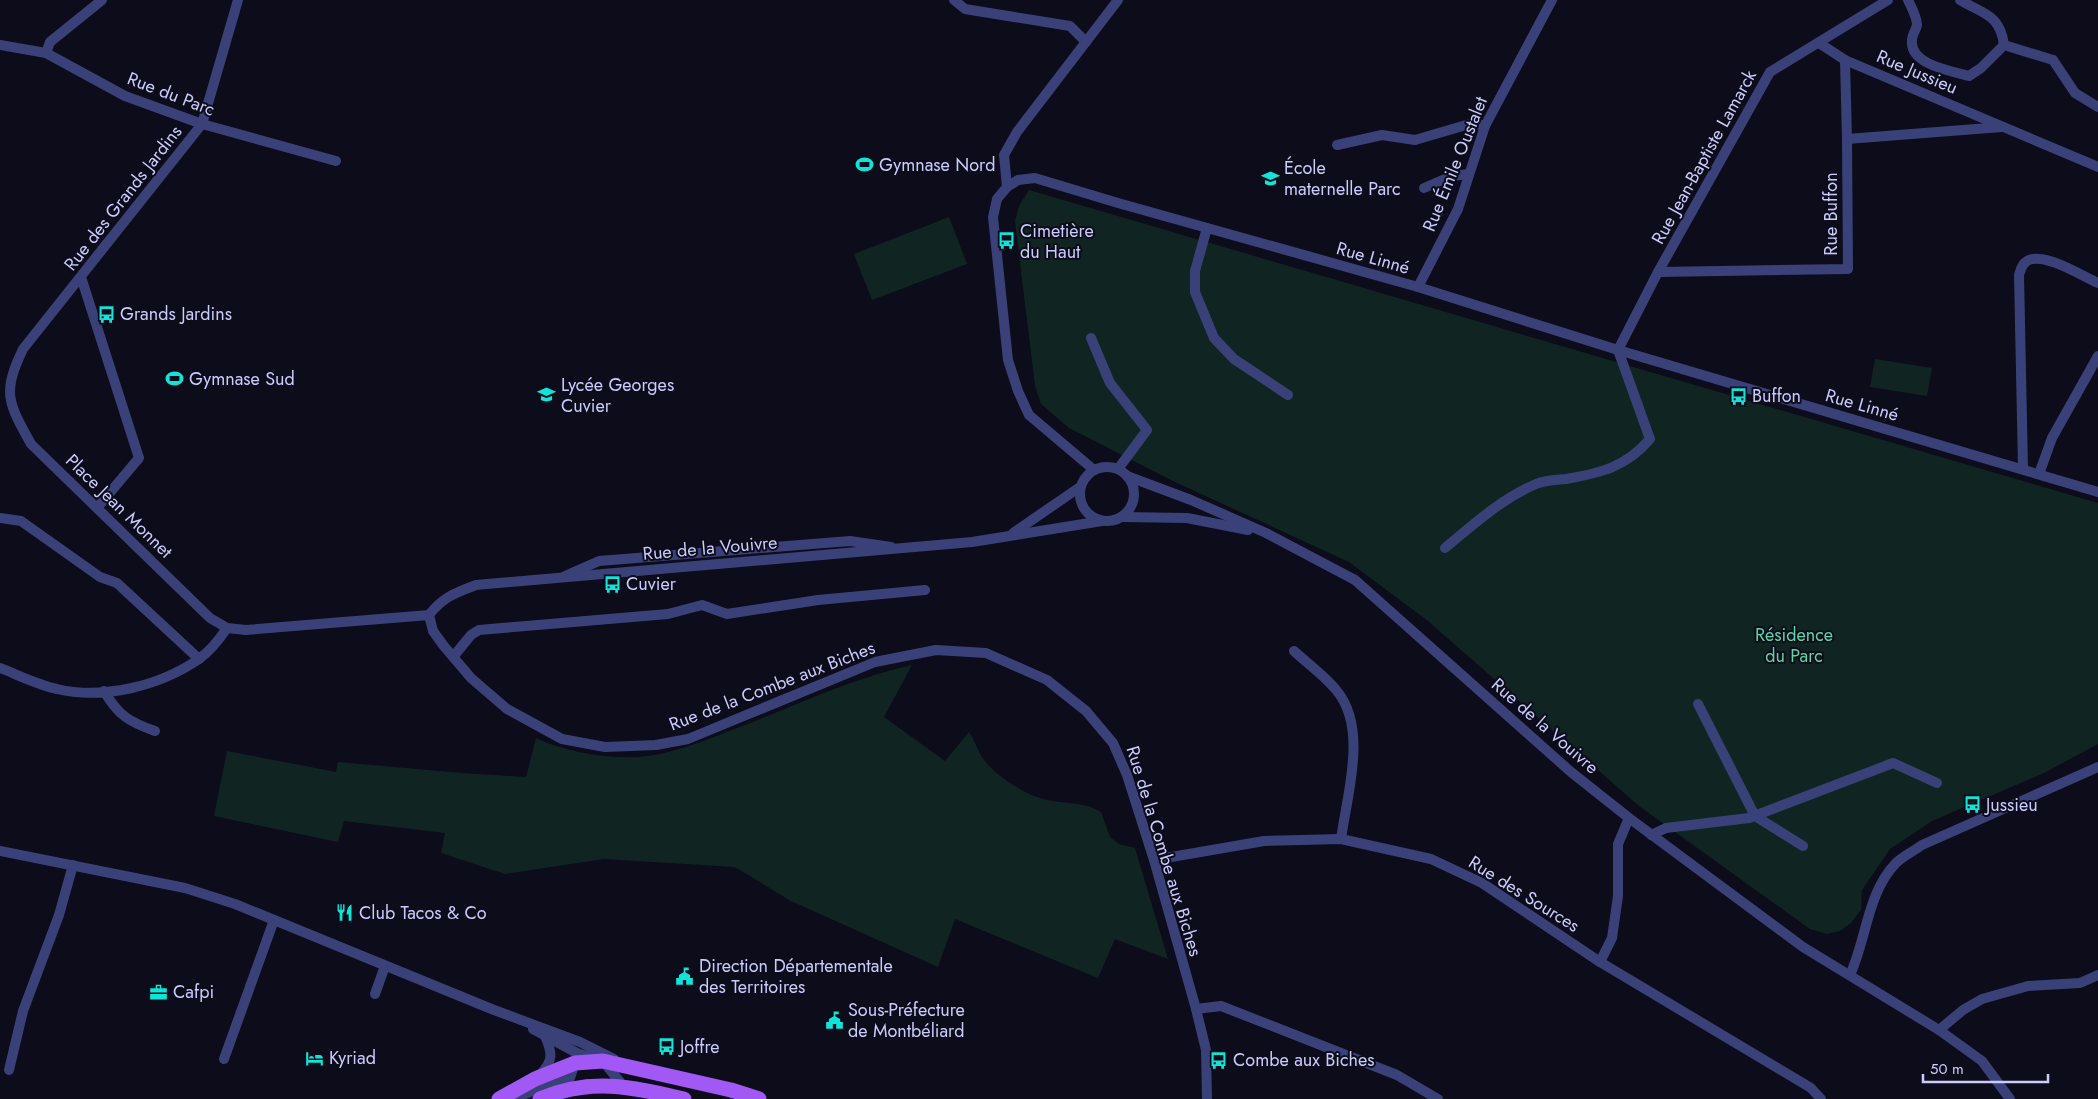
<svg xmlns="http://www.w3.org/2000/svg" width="2098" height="1099" font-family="Jost,sans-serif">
  <rect width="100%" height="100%" fill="#0c0c1b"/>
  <g fill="#102521">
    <polygon points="1029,190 2098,503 2098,744 2044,773 1932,821 1890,849 1862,890 1861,910 1851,923 1840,931 1827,934 1810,929 1639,806 1428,621 1349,562 1173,481 1069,428 1041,404 1035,386 1015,221 1019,206"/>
    <polygon points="949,217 967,264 872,300 854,254"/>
    <polygon points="1875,359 1932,368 1927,396 1870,387"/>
    <path d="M912 665 884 717 945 761 969 732C975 741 978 752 984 760 998 778 1030 798 1053 801 1070 804 1085 802 1101 812L1110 837 1119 844 1135 848 1168 959 1115 939 1098 978 955 919 938 967 791 901 735 867 604 859 505 874 441 853 445 833 344 821 338 842 214 816 227 751 336 772 338 762 462 773 526 777 536 738C565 752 606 759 639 757 673 754 706 740 737 728 795 706 852 678 912 665Z"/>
  </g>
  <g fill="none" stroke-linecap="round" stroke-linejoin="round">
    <g stroke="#3a4178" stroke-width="10">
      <polyline points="954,0 965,9 1070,26 1086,42"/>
      <path d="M1960 0C1983 14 2000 14 2004 45L2053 60"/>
      <polyline points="202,124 238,0"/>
      <polyline points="1337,145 1382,135 1415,140 1473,123 1485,126"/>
      <polyline points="1007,187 1004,155 1017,132 1118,0"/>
      <polyline points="1424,188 1452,176 1469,174"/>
      <polyline points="1207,228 1195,271 1195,292 1214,338 1234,359 1288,395"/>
      <polyline points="81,277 139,458 97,508"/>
      <polyline points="1091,338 1110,383 1147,430 1118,469"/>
      <path d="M1445 548C1474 524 1501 499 1536 484 1545 480 1556 480 1566 479 1601 473 1626 467 1650 439L1618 350"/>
      <polyline points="565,576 599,561 850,541 891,547"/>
      <polyline points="453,657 471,635 479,630 668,614 702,605 727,614 818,600 925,590"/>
      <path d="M104 691C118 715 129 722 155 731"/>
      <polyline points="1698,704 1755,816 1803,846"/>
      <polyline points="1651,835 1666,828 1749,818 1893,763 1937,783"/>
      <polyline points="375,994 385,966"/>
      <polyline points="224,1059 274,920"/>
      <polyline points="9,1070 23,1011 59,915 73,865"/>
    </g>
    <g stroke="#3a4178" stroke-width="10">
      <path d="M1908 0C1912 8 1917 17 1917 25 1916 30 1912 35 1912 40 1909 65 1952 71 1969 76L1981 68 2004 45"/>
      <polyline points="1819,43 1845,60 2098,167"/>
      <polyline points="0,45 46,53 125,96 202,124 336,161"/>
      <polyline points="46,53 50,42 102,0"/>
      <polyline points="2053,60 2075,93 2098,107"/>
      <path d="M202 124 23 349C17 362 10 377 10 392 10 409 23 429 31 444L210 618 227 628 246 630 429 615"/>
      <polyline points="1847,139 2002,127"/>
      <polyline points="1658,272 1848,269 1847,139 1845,60"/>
      <polyline points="1418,287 1458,209 1485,126 1552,0"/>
      <polyline points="1618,350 1658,272 1770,72 1888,0"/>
      <circle cx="1107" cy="494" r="27"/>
      <path d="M2023 469 2019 275C2021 269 2022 264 2027 261 2043 251 2082 276 2098 283"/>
      <polyline points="1094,470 1029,415 1018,391 1008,360 993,217 997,199 1007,187 1018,180 1035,178 1118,203 1418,287 1618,350 2098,492"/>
      <polyline points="2039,474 2052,438 2098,356"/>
      <polyline points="1127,476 1191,500 1266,533 1355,580 1571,772 1629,818 1803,947 1939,1030 1982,1061 2010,1099"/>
      <polyline points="1122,517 1187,518 1248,530"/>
      <polyline points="0,518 21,521 100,577 117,583 199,659"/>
      <polyline points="1013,533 1080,487"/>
      <polyline points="429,615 433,631 443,645 471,678 507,709 562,739 605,747 656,745 688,739 875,662 936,650 986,653 1047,680 1086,711 1113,743 1127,775 1154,860 1196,1009 1206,1050 1207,1099"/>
      <path d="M429 615C443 597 455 593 476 585L972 542 1102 521"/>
      <path d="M1294 651C1308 664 1325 676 1337 691 1368 729 1347 795 1341 839"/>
      <path d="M0 668C18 675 38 685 57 689 103 700 160 686 199 659 210 651 219 640 227 628"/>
      <polyline points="0,851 185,888 235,904 494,1010 580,1042 614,1059"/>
      <polyline points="1154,860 1264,841 1341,839 1431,859 1482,883 1600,962 1811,1088 1821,1099"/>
      <polyline points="1600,962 1612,938 1618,896 1618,844 1629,818"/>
      <path d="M1850 975C1867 938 1867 893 1896 863 1903 856 1914 851 1922 845L2098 767"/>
      <polyline points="1196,1009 1221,1006 1397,1075 1438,1099"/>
      <polyline points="533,1029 577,1053 603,1061 624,1087"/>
      <polyline points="1939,1030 1963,1010 1982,999 2028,986 2080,983 2098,975"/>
      <path d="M540 1075C553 1061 553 1054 545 1036"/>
      <polyline points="514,1099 539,1088 570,1078 576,1060"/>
    </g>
    <g stroke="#a158f5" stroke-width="15">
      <polyline points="499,1099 535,1079 575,1063 603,1061 731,1090 759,1099"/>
      <path d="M540 1099C591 1077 632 1087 684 1099"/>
    </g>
  </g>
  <defs>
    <symbol id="stadium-bare" viewBox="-9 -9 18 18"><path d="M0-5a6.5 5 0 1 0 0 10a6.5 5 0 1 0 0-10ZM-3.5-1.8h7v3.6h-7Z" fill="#0ee4d7" stroke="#0c0c1b" stroke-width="2.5" paint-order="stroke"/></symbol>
    <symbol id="school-bare" viewBox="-9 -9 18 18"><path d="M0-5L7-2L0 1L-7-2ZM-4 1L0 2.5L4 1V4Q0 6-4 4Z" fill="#0ee4d7" stroke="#0c0c1b" stroke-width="2.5" paint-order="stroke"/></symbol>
    <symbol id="bus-bare" viewBox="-9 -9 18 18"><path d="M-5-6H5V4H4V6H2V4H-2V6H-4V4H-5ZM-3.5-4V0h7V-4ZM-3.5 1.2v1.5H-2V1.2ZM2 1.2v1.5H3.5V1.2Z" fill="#0ee4d7" stroke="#0c0c1b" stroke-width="2.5" paint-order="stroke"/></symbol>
    <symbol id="restaurant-bare" viewBox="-9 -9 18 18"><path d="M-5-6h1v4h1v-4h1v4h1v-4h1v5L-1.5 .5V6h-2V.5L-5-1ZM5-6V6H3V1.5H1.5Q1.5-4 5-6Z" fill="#0ee4d7" stroke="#0c0c1b" stroke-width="2.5" paint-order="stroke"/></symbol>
    <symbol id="civic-bare" viewBox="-9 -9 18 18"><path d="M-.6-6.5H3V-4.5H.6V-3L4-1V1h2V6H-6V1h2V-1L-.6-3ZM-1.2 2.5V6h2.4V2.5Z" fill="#0ee4d7" stroke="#0c0c1b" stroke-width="2.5" paint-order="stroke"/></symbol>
    <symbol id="office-bare" viewBox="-9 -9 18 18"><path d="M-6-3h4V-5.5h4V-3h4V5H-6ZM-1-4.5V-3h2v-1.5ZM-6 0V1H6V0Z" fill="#0ee4d7" stroke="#0c0c1b" stroke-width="2.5" paint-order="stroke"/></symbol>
    <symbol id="hotel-bare" viewBox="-9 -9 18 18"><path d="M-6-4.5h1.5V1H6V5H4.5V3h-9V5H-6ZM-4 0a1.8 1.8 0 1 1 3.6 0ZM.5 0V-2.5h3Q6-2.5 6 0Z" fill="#0ee4d7" stroke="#0c0c1b" stroke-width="2.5" paint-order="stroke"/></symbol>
  </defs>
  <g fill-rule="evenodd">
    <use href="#stadium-bare" x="852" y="152" width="25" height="25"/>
    <use href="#school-bare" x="1258" y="166" width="25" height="25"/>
    <use href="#bus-bare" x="994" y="228" width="25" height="25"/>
    <use href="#bus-bare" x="94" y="302" width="25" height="25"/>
    <use href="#stadium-bare" x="162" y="366" width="25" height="25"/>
    <use href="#school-bare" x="534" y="382" width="25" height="25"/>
    <use href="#bus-bare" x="1726" y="384" width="25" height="25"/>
    <use href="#bus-bare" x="600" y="572" width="25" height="25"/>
    <use href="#bus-bare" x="1960" y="792" width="25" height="25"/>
    <use href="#restaurant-bare" x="332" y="900" width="25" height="25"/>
    <use href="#civic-bare" x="672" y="964" width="25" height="25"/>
    <use href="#office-bare" x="146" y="980" width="25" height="25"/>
    <use href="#civic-bare" x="822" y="1008" width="25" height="25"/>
    <use href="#bus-bare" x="654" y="1034" width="25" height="25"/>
    <use href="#hotel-bare" x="302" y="1046" width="25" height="25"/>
    <use href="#bus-bare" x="1206" y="1048" width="25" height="25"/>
  </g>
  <g text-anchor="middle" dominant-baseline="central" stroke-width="4" stroke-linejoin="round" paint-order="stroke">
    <g font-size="18" fill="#caccfc" stroke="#0c0c1b">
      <text transform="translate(1917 72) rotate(23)">Rue Jussieu</text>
      <text transform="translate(171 94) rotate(21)">Rue du Parc</text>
      <text transform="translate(1704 157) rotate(-61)">Rue Jean-Baptiste Lamarck</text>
      <text transform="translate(1455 164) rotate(-68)">Rue Émile Oustalet</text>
      <text transform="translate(123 198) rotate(-52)">Rue des Grands Jardins</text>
      <text transform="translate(1831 214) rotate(-90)">Rue Buffon</text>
      <text transform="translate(1373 258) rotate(16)">Rue Linné</text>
      <text transform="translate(1862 405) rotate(16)">Rue Linné</text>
      <text transform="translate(119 506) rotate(44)">Place Jean Monnet</text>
      <text transform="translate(710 548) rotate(-5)">Rue de la Vouivre</text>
      <text transform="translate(772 686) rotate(-21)">Rue de la Combe aux Biches</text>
      <text transform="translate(1545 726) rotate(41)">Rue de la Vouivre</text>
      <text transform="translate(1164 851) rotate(73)">Rue de la Combe aux Biches</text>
      <text transform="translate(1524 894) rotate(32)">Rue des Sources</text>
    </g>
    <g font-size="18" fill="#caccfc" stroke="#0c0c1b" text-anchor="start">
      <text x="879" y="165">Gymnase Nord</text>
      <text x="1284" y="168">École<tspan x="1284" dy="21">maternelle Parc</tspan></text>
      <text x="1020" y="231">Cimetière<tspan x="1020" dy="21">du Haut</tspan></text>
      <text x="120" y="314">Grands Jardins</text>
      <text x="189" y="379">Gymnase Sud</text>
      <text x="561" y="385">Lycée Georges<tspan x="561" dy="21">Cuvier</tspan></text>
      <text x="1752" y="396">Buffon</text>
      <text x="626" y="584">Cuvier</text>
      <text x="1986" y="805">Jussieu</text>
      <text x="359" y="913">Club Tacos &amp; Co</text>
      <text x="699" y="966">Direction Départementale<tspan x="699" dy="21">des Territoires</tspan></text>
      <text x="173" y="992">Cafpi</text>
      <text x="848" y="1010">Sous-Préfecture<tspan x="848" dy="21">de Montbéliard</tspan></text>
      <text x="680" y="1047">Joffre</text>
      <text x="329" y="1058">Kyriad</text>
      <text x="1233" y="1060">Combe aux Biches</text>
    </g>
    <g font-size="18" fill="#5bd6a4" stroke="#0c0c1b">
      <text x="1794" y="635">Résidence<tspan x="1794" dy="21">du Parc</tspan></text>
    </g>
  </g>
  <path d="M1923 1074v8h125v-8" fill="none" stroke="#caccfc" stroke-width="2.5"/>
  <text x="1930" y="1074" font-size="15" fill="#caccfc" stroke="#0c0c1b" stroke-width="4" paint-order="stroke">50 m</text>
</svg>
